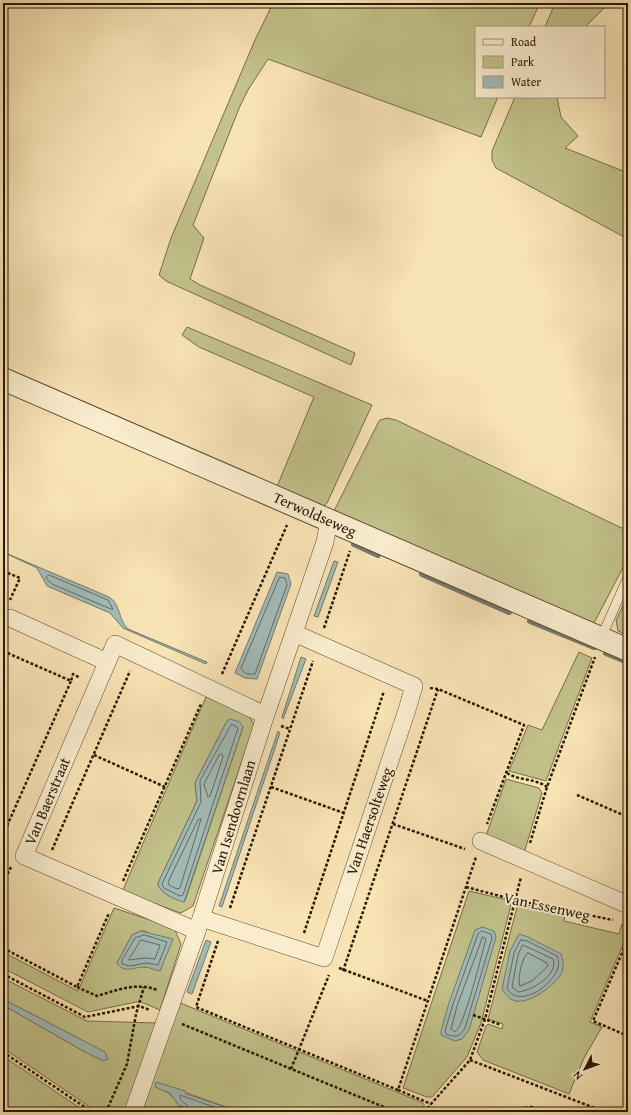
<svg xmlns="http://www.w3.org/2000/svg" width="631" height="1115" font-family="'Gentium Book Plus',serif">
  <rect width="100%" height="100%" fill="#f8e3b5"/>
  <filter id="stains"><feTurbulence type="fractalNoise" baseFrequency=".005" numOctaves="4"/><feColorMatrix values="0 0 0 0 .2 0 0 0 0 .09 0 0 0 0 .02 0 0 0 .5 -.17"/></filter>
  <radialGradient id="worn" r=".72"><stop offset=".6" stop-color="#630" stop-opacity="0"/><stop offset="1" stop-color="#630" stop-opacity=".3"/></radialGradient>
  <g fill="#c2c28a" stroke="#766d45" fill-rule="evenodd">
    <polygon points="273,3 540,3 529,27 476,27 476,97 498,97 481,137 268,59 248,90 240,106 193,225 204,238 190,279 200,285 355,353 351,365 166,281 159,275 171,238 255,40"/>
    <polygon points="555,3 609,3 585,27 545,27"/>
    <polygon points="515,97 557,97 561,117 578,136 565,148 628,173 628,239 496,168 492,160 492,151"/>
    <polygon points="187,327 372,405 327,503 323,507 276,489 314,397 199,347 182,335"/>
    <polygon points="387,418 396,420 628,531 628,558 594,623 334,514 335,509 378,423 380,420"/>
    <polygon points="628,595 628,635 618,631 616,620"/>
    <polygon points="579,652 592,658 546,781 509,771 528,725 542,730"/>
    <path d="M206 697 248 714 254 725 193 906 181 913 122 892ZM227 721 241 724 243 727 185 901C176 900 159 893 158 883L197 801 195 783 197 779Z"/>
    <polygon points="506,779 539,788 542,793 524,853 486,836"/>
    <polygon points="469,891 512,901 481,1023 467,1057 432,1097 427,1097 403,1088"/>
    <polygon points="518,903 565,914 564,921 619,934 622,924 628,926 628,933 590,1022 602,1027 584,1058 569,1094 483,1060 477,1052 486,1026 488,1024 502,1029 503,1024 488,1019"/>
    <path d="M114 908 174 928 181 944 160 1010 141 1002H136L88 1012 3 968V952L78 991ZM141 931H146V967L117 963 132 935Z"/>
    <polygon points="3,978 87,1021 157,1023 127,1112 97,1112 3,1048 3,1005 85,1052 87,1043 3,999"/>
    <path d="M178 1002 421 1102 424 1104V1107L420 1112H240L156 1082C163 1092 174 1094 179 1106H182L189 1112H142Z"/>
    <polygon points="3,1056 86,1112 14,1112 3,1104"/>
  </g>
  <g fill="#a2bbb8" stroke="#727a6e">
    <path d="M3 552 109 597C121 604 118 620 128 629L207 662 206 664 123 628 110 613 47 586 37 568Z"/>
    <polygon points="334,561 338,562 318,617 314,616"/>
    <polygon points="277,572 288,574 291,584 257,679 245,678 235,673"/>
    <polygon points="301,657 306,659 283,719 282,717"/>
    <path d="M230 719 240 722 243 727 184 902C176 900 159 893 158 883L197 801 195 783 197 779 227 721Z"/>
    <polygon points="278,731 280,733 222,907 219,906"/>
    <polygon points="482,927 494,931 496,937 469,1030 462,1039 455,1041 441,1035 441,1031 449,1003 475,930"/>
    <path d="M141 931 173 939 160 971C155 970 149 967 144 967 134 967 124 974 117 963L132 935Z"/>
    <path d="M519 934 528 937 561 954C563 960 564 966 562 972 557 984 530 1004 516 1001 510 1000 505 994 502 989L510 951Z"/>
    <polygon points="206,940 211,942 192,994 187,992"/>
    <polygon points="3,999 105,1052 108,1059 103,1061 85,1052 3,1005"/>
    <polygon points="156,1082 185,1091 186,1094 240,1112 189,1112 182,1106 179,1106 170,1093 155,1087"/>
  </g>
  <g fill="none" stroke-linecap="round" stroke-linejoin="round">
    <g stroke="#666a5c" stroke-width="1">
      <polygon points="49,575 108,600 113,609 111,609 52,584 46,578"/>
      <polygon points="280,577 285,578 287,585 255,674 247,674 241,669"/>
      <polygon points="232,724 238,728 183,895 180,896 164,888 162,884 201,802 200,781"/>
      <polygon points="222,754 223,757 210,796 208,797 204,784 219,755"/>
      <polygon points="201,819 180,888 177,889 169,885 168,882 198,820"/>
      <path d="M482 931 491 934 492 938 465 1028C459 1037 456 1038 446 1034L445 1031 453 1004 478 934Z"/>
      <polygon points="145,935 167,942 158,965 146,963 130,966 122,964 122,960 135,938"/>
      <path d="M483 937 486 939C482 953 464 1028 455 1032L451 1029 457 1006Z"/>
      <polygon points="141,940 160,945 155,959 145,958 129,960"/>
      <path d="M521 940 527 941 557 956C568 977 519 1013 507 988L514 953Z"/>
      <path d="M523 945 553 959C559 975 531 991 518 992L512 987 518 955Z"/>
      <path d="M528 953 547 963 548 966 532 981 520 986C517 980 522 956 528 953Z"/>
      <path d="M192 1112C190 1104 179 1103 180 1095L228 1112"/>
    </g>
    <g stroke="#727a6e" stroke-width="6">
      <polyline points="354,544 378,555"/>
      <polyline points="422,574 509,612"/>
      <polyline points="530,621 594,647"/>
      <polyline points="606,653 628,662"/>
    </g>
    <defs>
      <polyline id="service" points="601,638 628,577"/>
      <g id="minor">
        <polyline points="10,618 107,662"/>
        <polyline points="481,841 628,905"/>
        <polyline points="201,918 324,958 407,710 414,686 294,633"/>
        <polyline points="197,931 24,856 115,644 265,715"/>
        <polyline points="133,1112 197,931 264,720 325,542 329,520"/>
      </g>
      <polyline id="tertiary" points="3,379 628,650"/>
    </defs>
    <use href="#service" stroke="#5d4b2d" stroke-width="10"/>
    <use href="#minor" stroke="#5d4b2d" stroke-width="18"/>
    <use href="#tertiary" stroke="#5d4b2d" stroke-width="24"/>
    <g stroke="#291800" stroke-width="2.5" stroke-dasharray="3 2" stroke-linecap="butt">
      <polyline points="3,571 20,578 10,600"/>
      <polyline points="324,628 350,551"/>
      <polyline points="3,651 71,681 73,674 80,678"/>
      <polyline points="222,674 287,525"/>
      <polyline points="430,688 438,689 524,725 487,824"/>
      <polyline points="281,726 290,729"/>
      <polyline points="94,755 165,787"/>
      <path d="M507 773C519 781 535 778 547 787"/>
      <polyline points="271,787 344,813"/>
      <polyline points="577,795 628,817"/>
      <polyline points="393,824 465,849"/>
      <polyline points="3,835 71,681"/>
      <polyline points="530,843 547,787 595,657"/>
      <polyline points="52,850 130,671"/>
      <polyline points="123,881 201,704"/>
      <polyline points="3,883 11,867"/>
      <polyline points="466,887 515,900 613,920"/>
      <polyline points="230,908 313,661"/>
      <polyline points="304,933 384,691"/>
      <polyline points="628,939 593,1021 628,1036"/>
      <polyline points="218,941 196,1007 398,1090 476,857"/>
      <polyline points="3,948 77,987 109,913"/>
      <polyline points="339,968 428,1001"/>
      <polyline points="343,971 438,689"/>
      <polyline points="3,974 85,1017 139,1006 150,1010"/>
      <path d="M77 987 97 996C117 990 137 982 157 990"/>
      <polyline points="473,1015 501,1025"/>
      <polyline points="182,1024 396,1112"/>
      <polyline points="3,1052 92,1112"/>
      <polyline points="470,1060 605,1112"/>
      <polyline points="291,1069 329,975"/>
      <polyline points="398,1090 431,1104"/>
      <polyline points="106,1112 127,1064 136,1014 144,987"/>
      <polyline points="424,1112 470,1060 485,1019 521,877"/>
      <polyline points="480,1112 532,1107 544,1112"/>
    </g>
    <use href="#service" stroke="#faedcf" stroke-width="9"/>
    <use href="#minor" stroke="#faedcf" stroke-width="17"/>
    <use href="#tertiary" stroke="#faedcf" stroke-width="22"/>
  </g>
  <g text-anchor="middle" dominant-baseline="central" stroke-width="3.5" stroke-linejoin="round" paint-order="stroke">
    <g font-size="15" fill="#291800" stroke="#faedcf">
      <text transform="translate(315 514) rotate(24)">Terwoldseweg</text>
      <text transform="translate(47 801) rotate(-67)">Van Baerstraat</text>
      <text transform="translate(233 817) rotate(-73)">Van Isendoornlaan</text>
      <text transform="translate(369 821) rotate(-71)">Van Haersolteweg</text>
      <text transform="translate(547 906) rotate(12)">Van Essenweg</text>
    </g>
  </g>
  <rect width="631" height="1115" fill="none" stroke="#f8e3b5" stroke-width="16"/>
  <rect x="4" y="4" width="623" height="1107" fill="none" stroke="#291800" stroke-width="2"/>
  <rect x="8" y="8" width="615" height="1099" fill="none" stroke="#291800"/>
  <rect x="475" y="26" width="130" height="72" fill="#faedcf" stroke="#a6987c"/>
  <rect x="483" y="39" width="20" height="6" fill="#faedcf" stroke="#a6987c"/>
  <text x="511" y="46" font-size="12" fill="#291800">Road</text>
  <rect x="483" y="56" width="20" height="12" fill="#c2c28a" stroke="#a6987c"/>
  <text x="511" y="66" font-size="12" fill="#291800">Park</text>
  <rect x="483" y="76" width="20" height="12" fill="#a2bbb8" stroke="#a6987c"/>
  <text x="511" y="86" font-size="12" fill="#291800">Water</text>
  <g transform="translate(585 1069) rotate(228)" stroke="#faedcf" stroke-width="3" paint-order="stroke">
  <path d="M0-3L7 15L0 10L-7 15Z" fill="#291800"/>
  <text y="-6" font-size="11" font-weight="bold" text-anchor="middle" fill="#291800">N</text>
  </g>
  <rect width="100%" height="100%" filter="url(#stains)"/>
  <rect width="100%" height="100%" fill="url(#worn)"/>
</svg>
